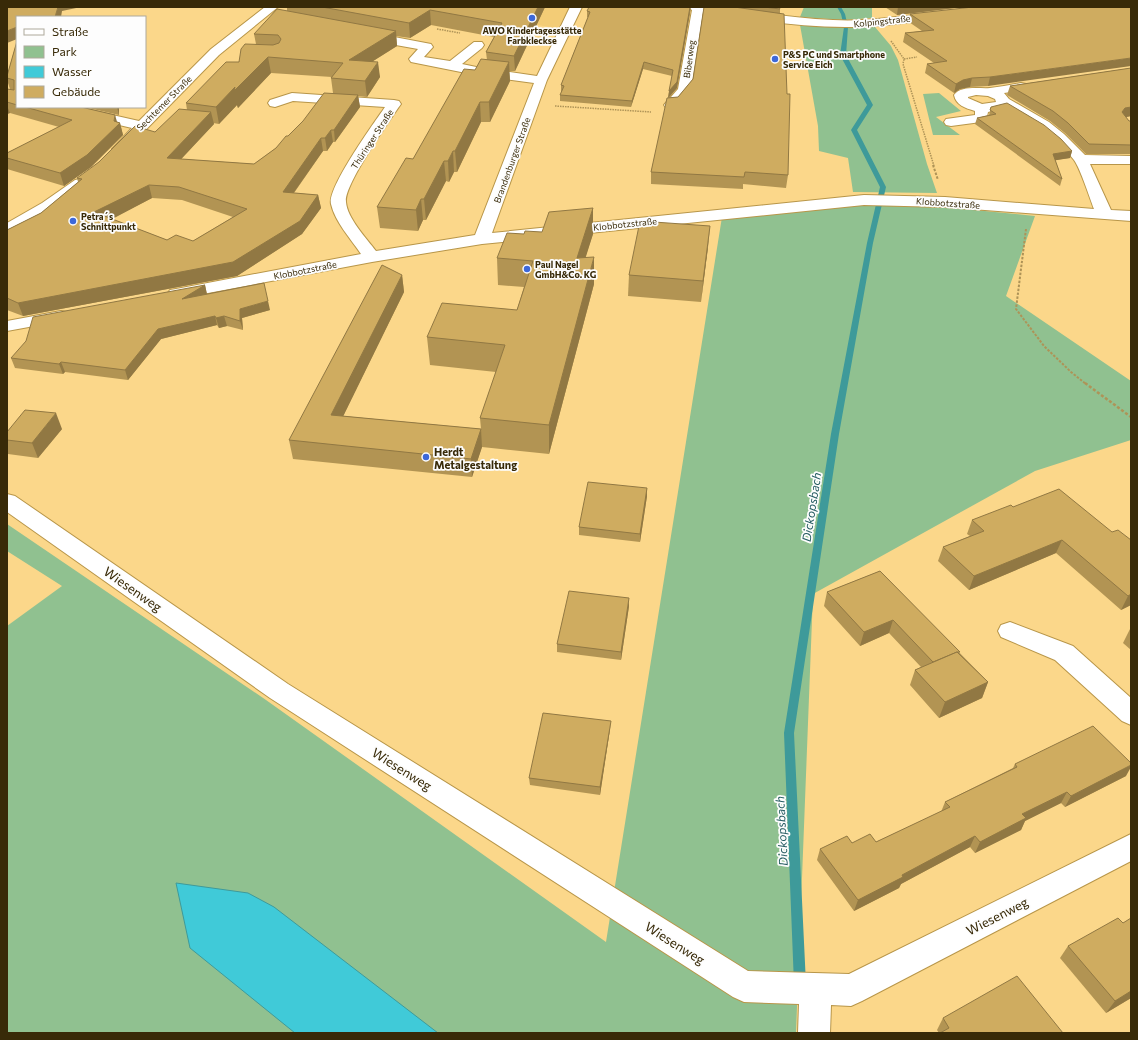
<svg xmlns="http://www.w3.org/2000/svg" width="1138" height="1040" font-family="Commissioner,sans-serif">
  <rect width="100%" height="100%" fill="#fbd78a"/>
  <polygon fill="#f3cc76" points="438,7 570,7 560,29"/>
  <g fill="#90c190">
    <polygon points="804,7 872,7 872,18 844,20 800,17"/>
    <polygon points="800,25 846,27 875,27 891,46 898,60 927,164 937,193 853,192 848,158 819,151 818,126"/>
    <polygon points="939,93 961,111 936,117 960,135 933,135 923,94"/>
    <polygon points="858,205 954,208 1035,216 1006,296 1131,381 1131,440 1035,471 813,594 796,1033 7,1033 7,626 62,586 7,551 7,524 266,700 606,942 722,217"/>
  </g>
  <polygon fill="#40cad8" stroke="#3e9a9a" points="176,883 248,893 274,907 438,1033 295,1033 190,948"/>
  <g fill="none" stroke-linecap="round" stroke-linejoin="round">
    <polygon fill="#3e9a9a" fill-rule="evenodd" points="837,7 841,7 845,14 848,27 846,55 873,105 857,130 886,187 873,243 839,434 794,733 806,984 805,988 800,990 795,988 794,984 784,733 831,434 867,243 880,187 851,130 867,105 840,55 844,27 841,14"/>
    <defs>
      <g id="minor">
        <polygon points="265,7 278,7 219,55 124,152 119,153 114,152 112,149 132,128 55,110 53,107 77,107 139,121 211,49"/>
        <path d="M570 7H582L547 80 492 233 864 195 945 197 1094 209C1089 196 1081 170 1074 160 1057 137 1030 122 1006 108L988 112 986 121 981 122 951 126 946 125 944 122 946 119 975 115V111C965 108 956 105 954 95 961 85 980 89 990 88 1000 87 1011 85 1021 83L1026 84 1027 87 1026 90 1004 93 1009 99 1049 122 1064 134 1085 155 1131 156V164H1090L1111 210 1131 211V221L945 207 864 205 482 244 372 262 176 299 170 298 167 294 170 290 176 289 361 254C351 239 335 222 331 204 327 188 374 123 385 107L293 101 275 107 270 106 268 103 270 100 292 93 394 100 399 101 401 104C389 121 344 185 346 202 347 218 367 239 376 251L475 235 534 83 481 76 411 62 409 59 418 49 368 40 364 39 362 36 364 33 368 32 431 44 433 47 424 57 450 61 474 42H482L484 45 482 48 462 64 481 68 537 76ZM976 95 988 96 995 99 996 102 982 104 968 98V97Z"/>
        <path d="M687 7C736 7 784 18 833 20 869 22 903 16 939 12L943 13 945 15 943 17 939 18C911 22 883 27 854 27 804 28 753 20 703 12L691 90 676 108H666L664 105 678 89 692 10Z"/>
        <polygon points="80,179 85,180 87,183 85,186 52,209 13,233 7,235 7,223 42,203 75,180"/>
        <polygon points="61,311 67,312 70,316 67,320 7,331 7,321"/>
        <polygon points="7,494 15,496 288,684 748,971 849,974 1131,834 1131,861 862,1001 851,1006 831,1005 830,1033 798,1033 799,1004 744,1002 733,997 270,698 7,512"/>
        <polygon points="1010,622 1073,646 1131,698 1131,725 1122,721 1055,660 1001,637 998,631 1001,625"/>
      </g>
    </defs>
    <use href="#minor" stroke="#b89649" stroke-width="2"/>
    <g stroke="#ae9357" stroke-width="1.5" stroke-dasharray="1.5 1" stroke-linecap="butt">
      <polyline points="437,29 460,33"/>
      <polyline points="891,41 904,59 903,64 934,166"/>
      <polyline points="904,59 917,57"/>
      <polyline points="555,106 651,112"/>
    </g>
    <g stroke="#ae9357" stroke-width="2" stroke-dasharray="2.5 1.5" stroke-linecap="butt">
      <polyline points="933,165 938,180"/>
      <polyline points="1026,229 1016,309 1044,346 1071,372 1086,384"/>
    </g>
    <polyline stroke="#ae9357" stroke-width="2.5" stroke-dasharray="3 2" stroke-linecap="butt" points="1085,383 1131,417"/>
    <use href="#minor" fill="#fff" fill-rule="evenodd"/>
  </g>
  <g fill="#b29453" fill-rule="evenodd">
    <path d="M287 7H545L515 71H509L510 81 490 122H481L457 172H454L449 182 446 181 426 220H423L418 231 380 228 377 207 413 159 475 70 487 60 486 52 494 37 431 25 410 38 396 36 397 46 373 61 380 77 367 97 358 96 360 107 335 142H333L327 151H323L294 193 318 195 321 208 302 234 237 276 23 316 7 310V230L41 213 78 182 77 178 155 132 187 110 186 103 239 62 256 44 254 34 287 11ZM271 73 332 77 331 78 333 93 276 148 254 164 181 159 214 124 213 123 219 124 237 105 238 108ZM152 198 182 200 233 217 193 241 167 240 111 219Z"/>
    <polygon points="691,7 677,88 669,98 678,97 693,79 704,7 779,7 780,9 780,13 788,175 786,188 743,184 743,189 651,184 651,172 668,98 672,76 643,69 631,107 560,101 560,95 562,92 561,92 561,85 588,17 587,17 587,11"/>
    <polygon points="885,7 963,7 897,15"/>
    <polygon points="1131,7 988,86 970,87 960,89 954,93 925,73 927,64 934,63 903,42 905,33 922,31 909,22 910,14"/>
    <polygon points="17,41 17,107 81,107 120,123 123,135 91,167 64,186 7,169 7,153 59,127 10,113 7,114 7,89 10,89 7,80 7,76"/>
    <polygon points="1131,68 1131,116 1126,117 1129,121 1131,121 1131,154 1086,154 1065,133 1050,121 1007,95 1010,86"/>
    <polygon points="84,107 119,107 119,115"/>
    <polygon points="991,107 1072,151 1070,158 1055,160 1062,179 1060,186 975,124 977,118 989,115"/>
    <polygon points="593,208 593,234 585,258 594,284 549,454 482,447 472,477 293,459 289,440 402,275 404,292 343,416 481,429 480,418 496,372 430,365 427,337 517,310 524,287 498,285 497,258 524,234 542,232"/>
    <polygon points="708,247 701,302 628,296 629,275"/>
    <polygon points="205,285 207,294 270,310 242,318 243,330 227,326 219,328 217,325 161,339 128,380 65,372 63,374 15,368 11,358"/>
    <polygon points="62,429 38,458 8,454 7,432"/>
    <polygon points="647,488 647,496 640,542 579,535 579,527"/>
    <polygon points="1013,507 1112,532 1131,540 1131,605 1121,610 1056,553 969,590 938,561 943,547 970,536 967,534 972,520"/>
    <polygon points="880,571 988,682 982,698 939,718 910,685 915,670 921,667 889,633 860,646 824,606 827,592"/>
    <polygon points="629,606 621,660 557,652 557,644"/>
    <polygon points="1131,628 1131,650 1123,643 1130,629"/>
    <polygon points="610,729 600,795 530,785 529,778"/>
    <polygon points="1015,764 1126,776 1065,807 1061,803 1025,821 1021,830 975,853 970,847 901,884 899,888 854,911 817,860 820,849 852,843 876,842 941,812 945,802 1013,768"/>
    <polygon points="1123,923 1131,998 1106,1013 1060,958 1068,946"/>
    <polygon points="943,1018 1063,1033 939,1033 937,1030"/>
  </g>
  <g fill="#917843">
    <polygon points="58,7 81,7 62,11 61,17 55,17"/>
    <polygon points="538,7 545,7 515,71 514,56"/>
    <polygon points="691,7 677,88 668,98 669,91"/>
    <polygon points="898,7 963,7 897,15"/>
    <polygon points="430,10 431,25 410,38 409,23"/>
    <polygon points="17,27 17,39 7,43 7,31"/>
    <polygon points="396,31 397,46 351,75 349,60"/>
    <polygon points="268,57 271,73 238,108 237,105 219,124 216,107 235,87"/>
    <polygon points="1131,58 1131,66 988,86 990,77"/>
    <polygon points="378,62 380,77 367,97 365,81"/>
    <polygon points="509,62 510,81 490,122 489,102"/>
    <polygon points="644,62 643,69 631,107 632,101"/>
    <polygon points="972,78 970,87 960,89 954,93 956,84 963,80"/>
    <polygon points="358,95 360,107 335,142 334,130"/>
    <polygon points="480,102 481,122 457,172 455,151"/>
    <polygon points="7,106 10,113 7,114"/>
    <polygon points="117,107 119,107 119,115"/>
    <polygon points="1131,107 1131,116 1122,118 1122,112 1125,108"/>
    <polygon points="211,112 214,124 170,171 167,158"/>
    <polygon points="115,115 118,125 120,123 123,135 91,167 64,186 60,173 114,121"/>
    <polygon points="331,130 333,142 327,151 325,138"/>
    <polygon points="321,138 323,151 285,205 283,192"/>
    <polygon points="453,151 454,172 449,182 448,161"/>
    <polygon points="1072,151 1070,158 1051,161 1053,154"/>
    <polygon points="444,161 446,181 426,220 424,199"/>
    <polygon points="149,185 152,198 99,226 94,212"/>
    <polygon points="318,195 321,208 302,234 237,276 23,316 18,303 233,262"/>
    <polygon points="421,199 423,220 418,231 416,210"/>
    <polygon points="593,208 593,234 577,285 577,258"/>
    <polygon points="710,226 708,247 701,302 703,281"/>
    <polygon points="594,257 594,284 549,454 549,425"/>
    <polygon points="402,275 404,292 335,433 331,415"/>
    <polygon points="205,285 207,295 182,299"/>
    <polygon points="268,301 270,310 242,318 243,330 240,321 240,309"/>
    <polygon points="215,316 217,325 161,339 128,380 125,370 158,329"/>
    <polygon points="224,316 227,326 219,328 216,318"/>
    <polygon points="61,362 65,372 63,374 59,364"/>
    <polygon points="56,413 62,429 38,458 32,443"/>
    <polygon points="481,429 482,447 472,477 471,459"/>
    <polygon points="647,488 647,496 640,542 640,534"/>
    <polygon points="1062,540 1056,553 969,590 974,576"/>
    <polygon points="1131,594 1131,605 1121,610 1128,596"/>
    <polygon points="629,598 629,606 621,660 621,652"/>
    <polygon points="893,620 889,633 860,646 864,632"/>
    <polygon points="988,682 982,698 939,718 945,702"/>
    <polygon points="611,721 610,729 600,795 600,787"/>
    <polygon points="1131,765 1131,767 1126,776 1065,807 1071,796"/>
    <polygon points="1067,792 1061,803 1025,821 1021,830 975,853 980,842 1022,814"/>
    <polygon points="975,836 970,847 901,884 899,888 854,911 858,900 902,875"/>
    <polygon points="1131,991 1131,998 1106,1013 1115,1001"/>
  </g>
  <g fill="#cfac60" stroke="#917843" fill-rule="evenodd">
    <polygon points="7,7 58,7 55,17 17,17 17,27 7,31"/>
    <polygon points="322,7 538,7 514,56 486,52 502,23 430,10 409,23"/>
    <polygon points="589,7 690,7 677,82 669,91 673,70 644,62 632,101 560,95 564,86 561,85 590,12 587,11"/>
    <polygon points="704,7 734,7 784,14 787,94 790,94 788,175 745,172 744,177 651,172 667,98 678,97 693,79"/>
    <polygon points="764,7 779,7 780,9"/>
    <polygon points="973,7 1131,7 1131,58 990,77 972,78 963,80 956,84 927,64 947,61 905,33 934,30 910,14"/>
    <polygon points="277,9 396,31 349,60 378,62 365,81 331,78 343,63 268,57 234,91 235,87 216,107 186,103 226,62 239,62 241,49 245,44 273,45 279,43 281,39 278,35 254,34"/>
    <polygon points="17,41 17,105 7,102 7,89 14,90 14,80 7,78 7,76"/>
    <polygon points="481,59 509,62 489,102 480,102 455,151 453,151 448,161 444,161 424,199 421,199 416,210 377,207 406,158 413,159 464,69 475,70"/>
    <polygon points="1131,68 1131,107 1125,108 1122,112 1129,121 1131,121 1131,145 1089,144 1068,123 1053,111 1010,86"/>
    <path d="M324 93 358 95 334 130H331L325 138H321L283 192 318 195 300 221 233 262 18 303 7 298V230L41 213 82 179 77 178 99 162 135 126 155 132 179 109 211 112 167 158 254 164 276 148 286 136H288L303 121ZM149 185 179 187 247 209 193 241 176 235 167 240 94 212Z"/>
    <polygon points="1007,103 1044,125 1061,139 1072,151 1053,154 1062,179 977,118 996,114 990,110 991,107"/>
    <polygon points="25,107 81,107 115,115 114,121 120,123 87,155 60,173 7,158 7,153 72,120"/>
    <polygon points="593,208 577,258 594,257 549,425 480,418 505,345 427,337 442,303 517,310 533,261 497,258 507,233 524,234 525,231 542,232 549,212"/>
    <polygon points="640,221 710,226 703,281 629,275"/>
    <polygon points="382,265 402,275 331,415 481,429 471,459 289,440"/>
    <polygon points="264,283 268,301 240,309 240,321 224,316 216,318 215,316 158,329 125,370 61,362 59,364 11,358 26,341 33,317 205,285 182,299"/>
    <polygon points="25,410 56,413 32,443 7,440 7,432"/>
    <polygon points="588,482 647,488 640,534 579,527"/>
    <polygon points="1059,489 1112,532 1118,530 1131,540 1131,594 1128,596 1062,540 974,576 943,547 984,531 972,520 1011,505 1013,507"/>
    <polygon points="880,571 960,652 957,652 933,662 893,620 864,632 827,592"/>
    <polygon points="569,591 629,598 621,652 557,644"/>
    <polygon points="957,652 988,682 945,702 915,670"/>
    <polygon points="543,713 611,721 600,787 529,778"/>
    <polygon points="1093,726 1131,763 1131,765 1071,796 1067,792 1022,814 1026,818 980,842 975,836 902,875 903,877 858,900 820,849 847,836 852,843 870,834 876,842 950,807 945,802 1017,767 1015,764"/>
    <polygon points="1118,918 1123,923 1131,918 1131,991 1115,1001 1068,946"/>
    <polygon points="1017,976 1063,1033 940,1033 949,1028 943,1018"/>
  </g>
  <g fill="#3d68d9" stroke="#fdfdfd" stroke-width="1.5">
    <circle cx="532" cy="18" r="4"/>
    <circle cx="775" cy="59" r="4"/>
    <circle cx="73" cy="221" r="4"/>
    <circle cx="527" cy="269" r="4"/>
    <circle cx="426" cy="457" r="4"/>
  </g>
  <g text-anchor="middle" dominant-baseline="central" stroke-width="3.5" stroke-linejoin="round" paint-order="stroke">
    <g font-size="9" fill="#382a08" stroke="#fdfdfd">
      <text transform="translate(882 21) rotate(-6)">Kolpingstraße</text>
      <text transform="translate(689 59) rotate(-82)">Biberweg</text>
      <text transform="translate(164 103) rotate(-45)">Sechtemer Straße</text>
      <text transform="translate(372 139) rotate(-57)">Thüringer Straße</text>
      <text transform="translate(512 160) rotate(-70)">Brandenburger Straße</text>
      <text transform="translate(948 203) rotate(4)">Klobbotzstraße</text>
      <text transform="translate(625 224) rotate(-6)">Klobbotzstraße</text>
      <text transform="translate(305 270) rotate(-11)">Klobbotzstraße</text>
    </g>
    <g font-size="9" font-weight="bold" fill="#382a08" stroke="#fdfdfd" text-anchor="start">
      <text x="532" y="30" text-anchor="middle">AWO Kindertagesstätte<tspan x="532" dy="10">Farbkleckse</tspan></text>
      <text x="783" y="54">P&amp;S PC und Smartphone<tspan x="783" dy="10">Service Eich</tspan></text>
      <text x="81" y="216">Petra´s<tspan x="81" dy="10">Schnittpunkt</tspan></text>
      <text x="535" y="264">Paul Nagel<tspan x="535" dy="10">GmbH&amp;Co. KG</tspan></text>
    </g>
    <g font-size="11" font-weight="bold" fill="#382a08" stroke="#fdfdfd" text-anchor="start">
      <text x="434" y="451">Herdt<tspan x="434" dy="13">Metalgestaltung</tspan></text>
    </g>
    <g font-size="12" font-style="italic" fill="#245b61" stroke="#fdfdfd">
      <text transform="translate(811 507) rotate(-81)">Dickopsbach</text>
      <text transform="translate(781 831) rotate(-93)">Dickopsbach</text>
    </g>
    <g font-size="13" fill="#382a08" stroke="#fdfdfd">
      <text transform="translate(133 589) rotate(35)">Wiesenweg</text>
      <text transform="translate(402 769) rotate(32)">Wiesenweg</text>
      <text transform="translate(997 916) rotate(-27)">Wiesenweg</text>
      <text transform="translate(675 943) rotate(32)">Wiesenweg</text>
    </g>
  </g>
  <rect width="1138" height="1040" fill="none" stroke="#382a08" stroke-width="16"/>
  <rect x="16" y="16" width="130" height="92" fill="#fdfdfd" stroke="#aea99b"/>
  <rect x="24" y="29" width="20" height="6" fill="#ffffff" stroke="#aea99b"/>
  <text x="52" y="36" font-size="12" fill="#382a08">Straße</text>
  <rect x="24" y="46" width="20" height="12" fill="#90c190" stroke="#aea99b"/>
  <text x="52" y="56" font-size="12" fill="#382a08">Park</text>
  <rect x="24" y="66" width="20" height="12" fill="#40cad8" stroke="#aea99b"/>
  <text x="52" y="76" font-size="12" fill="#382a08">Wasser</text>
  <rect x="24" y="86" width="20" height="12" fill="#cfac60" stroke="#aea99b"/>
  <text x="52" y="96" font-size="12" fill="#382a08">Gebäude</text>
</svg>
